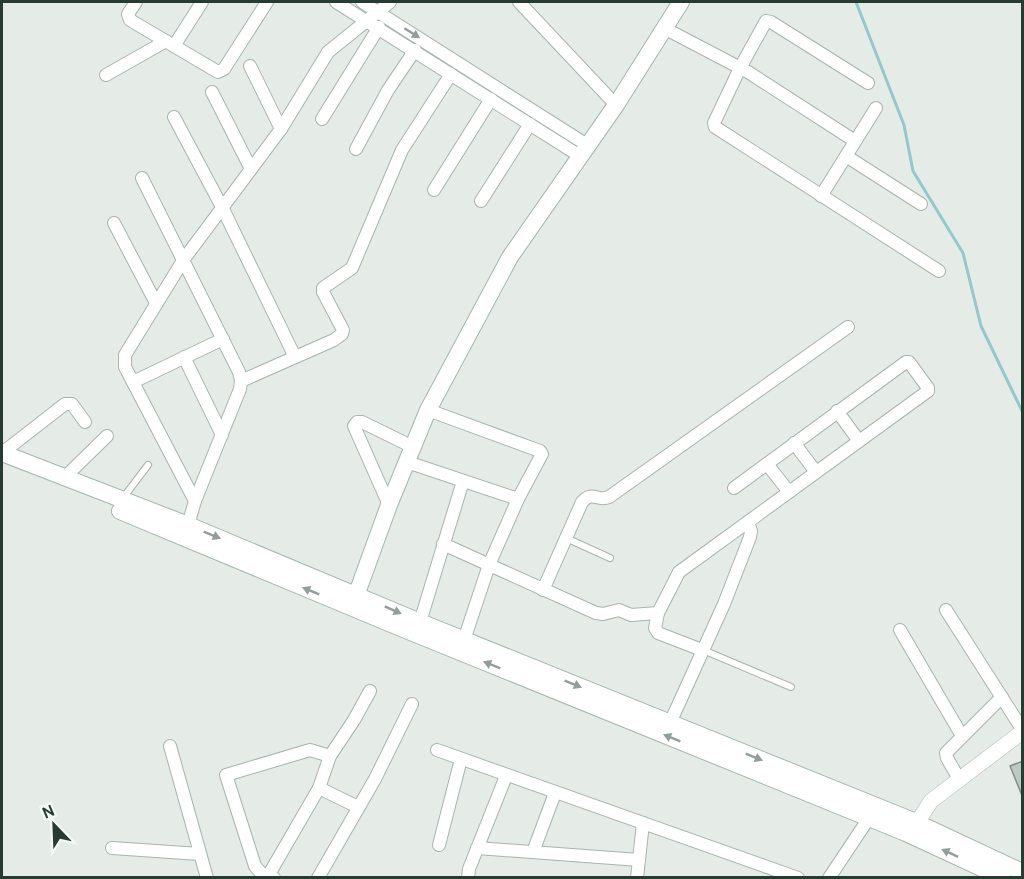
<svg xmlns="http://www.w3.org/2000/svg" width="1024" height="879" font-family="Cabin,sans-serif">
  <rect width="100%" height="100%" fill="#e5ece8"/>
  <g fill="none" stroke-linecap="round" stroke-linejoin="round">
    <polyline stroke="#94c8ca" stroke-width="3" points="856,2 904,125 913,171 963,253 981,326 1022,411"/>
  </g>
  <polygon fill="#bdc9c3" stroke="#848d88" stroke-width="1.5" points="1023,761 1023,798 1010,766"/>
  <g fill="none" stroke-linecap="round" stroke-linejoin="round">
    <defs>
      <g id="service">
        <polyline points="123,498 148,465"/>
        <polyline points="566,538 610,558"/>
        <polyline points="703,650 791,687"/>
      </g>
      <g id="minor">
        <polyline points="136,2 128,14 130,20 218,72 224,69 267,2"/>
        <polyline points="336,2 580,156"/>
        <polyline points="362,2 587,145"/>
        <polyline points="519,2 616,105"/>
        <polyline points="664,28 748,72 855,141"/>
        <polyline points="174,46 202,2"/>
        <polyline points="250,66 281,129"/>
        <polyline points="106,75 166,41"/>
        <polyline points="868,83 771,22 766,21 740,68 714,123 715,127 939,271"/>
        <polyline points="212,92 251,169"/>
        <polyline points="174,117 222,207 295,357"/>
        <polyline points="322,119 379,27"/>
        <polyline points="356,149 388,90 415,50"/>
        <polyline points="846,156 921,204"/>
        <polyline points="142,178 239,372 241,381 240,389 195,501 188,525"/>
        <polyline points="434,190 491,99"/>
        <polyline points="821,196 876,108"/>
        <polyline points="481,201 530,124"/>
        <polyline points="114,223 156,303"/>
        <polyline points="184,357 222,435"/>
        <polyline points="241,381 334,340 342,334 343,330 323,292 323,288 352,268 402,150 451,74"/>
        <polyline points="133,382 223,339"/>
        <polyline points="428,410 540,451 542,454 518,499 489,565 464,640"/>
        <polyline points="837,411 859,441"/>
        <polyline points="794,443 816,472"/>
        <polyline points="2,453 65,404 72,404 85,422"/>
        <polyline points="407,462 518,499"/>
        <polyline points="767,464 789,492"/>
        <polyline points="65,477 107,436"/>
        <polyline points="195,501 125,367 125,355 184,259 281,129 328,52 390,2"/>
        <polyline points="389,505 354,426 357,422 362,422 413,447"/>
        <polyline points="443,544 596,613 603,614 619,610 631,615 658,613"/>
        <path d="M543 590 582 502C593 490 597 502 609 497L848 327"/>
        <polyline points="946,610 1022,729"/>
        <polyline points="420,622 463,481"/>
        <polyline points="900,630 962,736"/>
        <polyline points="702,650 658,633 655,628 658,613 679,572 928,391 928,388 909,362 906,362 734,488"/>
        <polyline points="670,723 724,604 750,537 751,531 748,522"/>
        <polyline points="170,746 207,878"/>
        <polyline points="437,750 798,878"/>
        <polyline points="959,779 947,758 946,753 1002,697"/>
        <polyline points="319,788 358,807"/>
        <polyline points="439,845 461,759"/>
        <polyline points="112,848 200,854"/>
        <polyline points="477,848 639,860"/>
        <polyline points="533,852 555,793"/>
        <polyline points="268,876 319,788 330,756 354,720 370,691"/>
        <polyline points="274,878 261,873 255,866 226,775 310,750 330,756"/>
        <polyline points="318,878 375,779 412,704"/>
        <polyline points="468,878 469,869 506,776"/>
        <polyline points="637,878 643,823"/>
        <polyline points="829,878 869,818"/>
      </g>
      <polyline id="tertiary" points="911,832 931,801 1022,732"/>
      <g id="secondary">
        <polyline points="2,453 188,525 420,622 911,820 1022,872"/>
        <polyline points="120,511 401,628 906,833 1003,878"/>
        <polyline points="353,604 389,505 428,410 510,257 616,105 681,2"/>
      </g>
    </defs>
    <use href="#service" stroke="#a8b4ae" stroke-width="8"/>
    <use href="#minor" stroke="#a8b4ae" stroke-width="14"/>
    <use href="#tertiary" stroke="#a8b4ae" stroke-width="16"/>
    <use href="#secondary" stroke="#a4b6ae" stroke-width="18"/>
    <use href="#service" stroke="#fff" stroke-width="6"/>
    <use href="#minor" stroke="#fff" stroke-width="12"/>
    <use href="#tertiary" stroke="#fff" stroke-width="15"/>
    <use href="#secondary" stroke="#fff" stroke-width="16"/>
  </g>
  <defs><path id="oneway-solid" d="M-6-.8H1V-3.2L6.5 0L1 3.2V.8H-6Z" transform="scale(1.5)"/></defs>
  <g fill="#929e99">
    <use href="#oneway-solid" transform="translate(412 33) rotate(32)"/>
    <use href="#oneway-solid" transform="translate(212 535) rotate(22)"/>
    <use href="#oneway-solid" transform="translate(311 591) rotate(-158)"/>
    <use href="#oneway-solid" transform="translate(393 610) rotate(24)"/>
    <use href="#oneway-solid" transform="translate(492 665) rotate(-158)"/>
    <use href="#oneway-solid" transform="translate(573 684) rotate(22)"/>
    <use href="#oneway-solid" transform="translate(672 738) rotate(-158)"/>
    <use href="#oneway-solid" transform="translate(754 757) rotate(22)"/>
    <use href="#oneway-solid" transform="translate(950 853) rotate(-155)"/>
  </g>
  <rect width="1024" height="879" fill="none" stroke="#263c33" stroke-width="6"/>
  <g transform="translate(54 825) rotate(337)" stroke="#f5f9f6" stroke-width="4.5" paint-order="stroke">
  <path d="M0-4.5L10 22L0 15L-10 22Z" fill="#263c33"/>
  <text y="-9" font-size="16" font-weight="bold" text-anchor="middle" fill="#263c33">N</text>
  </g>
</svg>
